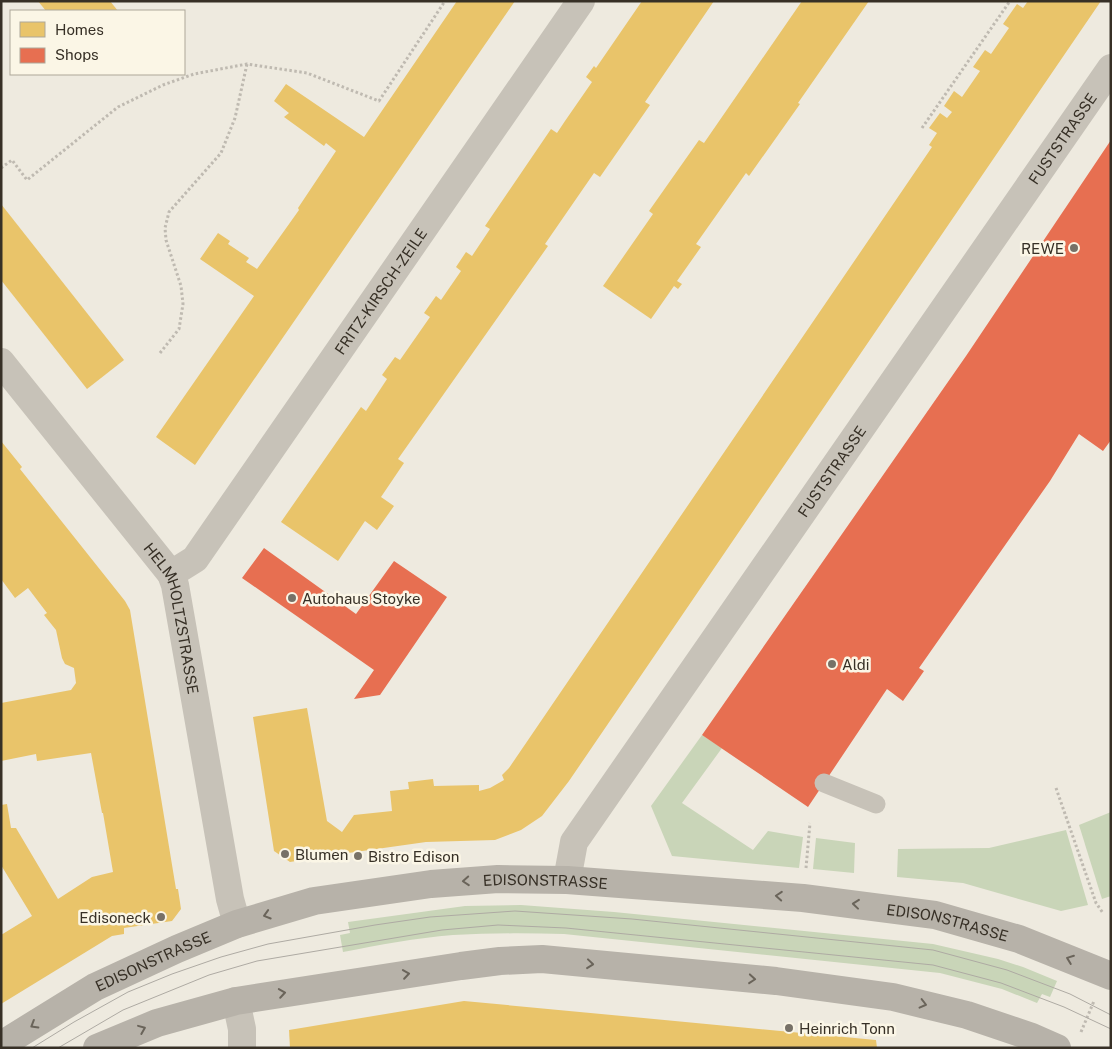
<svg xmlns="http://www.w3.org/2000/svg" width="1112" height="1049" font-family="'Public Sans',sans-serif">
  <rect width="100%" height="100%" fill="#eeeadf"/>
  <g fill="#c9d5b8">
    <polygon points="702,735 722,748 682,803 753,850 768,831 803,837 799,868 672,856 651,806"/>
    <polygon points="1111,812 1111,896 1102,899 1079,825"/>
    <polygon points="1066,830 1088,905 1061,911 963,883 897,877 898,849 989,848"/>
    <polygon points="816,838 855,843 854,873 813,869"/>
    <path d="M521 905 614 912 933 944 998 959 1023 967 1057 981 1050 997 1042 994 1037 1003 1002 989 940 973 564 934C527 933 490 933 453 935 416 938 379 945 343 952L340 935 350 933 348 922 465 906Z"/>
  </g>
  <g fill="#e9c46a">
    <polygon points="38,1 110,1 118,11 46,11"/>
    <polygon points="457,1 515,1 195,465 156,437 254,296 200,259 218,233 230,241 228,244 249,258 246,262 257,269 299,210 298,208 336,151 326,143 324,146 284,117 289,113 274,101 286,84 364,137"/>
    <polygon points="642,1 714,1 645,102 650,105 600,177 594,173 545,244 548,246 398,459 404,463 381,497 394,506 377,530 365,521 338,561 281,522 361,407 366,411 387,379 382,375 387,368 395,357 400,360 430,317 424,313 436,296 441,300 461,271 456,267 466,252 472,256 490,229 485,226 551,129 557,133 565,121 592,82 586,77 594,66 596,68"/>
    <polygon points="802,1 869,1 798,103 800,104 749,176 746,173 696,244 701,247 677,281 682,284 678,289 674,286 651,319 603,286 653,214 649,211 699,140 704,143"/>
    <polygon points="1028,1 1101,1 569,781 542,816 521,830 495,840 426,842 327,856 290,862 274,851 253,717 307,708 327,821 342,832 354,815 392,811 390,791 409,789 408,782 433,779 434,786 479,785 479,791 490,788 504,780 502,775 509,768 932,147 929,145 937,133 929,128 940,113 947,118 952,112 944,106 954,91 962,97 980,71 973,67 985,50 991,54 1009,28 1003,24 1017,4 1023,8"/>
    <polygon points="1,204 124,360 87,389 1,280"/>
    <polygon points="1,441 22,467 20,469 125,601 130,610 176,889 178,889 181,909 172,921 124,928 124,934 112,936 1,1004 1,935 32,916 1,865 1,805 7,804 11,828 16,828 58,899 92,877 113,872 103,813 102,813 91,753 37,761 36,754 1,761 1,703 71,690 76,683 74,668 65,664 62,658 56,630 44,615 47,613 28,588 15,598 1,579"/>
    <polygon points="464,1001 876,1040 877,1048 290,1048 289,1030"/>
  </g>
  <g fill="#e76f51">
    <polygon points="1111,140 1111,440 1103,451 1079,434 1050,481 919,668 924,671 903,701 887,689 808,807 702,735 966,356"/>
    <polygon points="264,548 356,614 394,561 447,597 380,695 354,699 374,670 242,578"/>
  </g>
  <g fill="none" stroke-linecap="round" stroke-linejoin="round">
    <g stroke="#bfbab1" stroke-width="3" stroke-dasharray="2.5 2.5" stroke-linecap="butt">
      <polyline points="922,128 1010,1"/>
      <polyline points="1,168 12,160 27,180 118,107 163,85 194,74 247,64 307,73 379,101 445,1"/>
      <polyline points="160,353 179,329 183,304 181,286 166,240 165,228 169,212 221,153 235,118 247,64"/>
      <polyline points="1056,788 1096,903 1103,913"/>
      <polyline points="806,868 810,823"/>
      <polyline points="1081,1032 1094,1001"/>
    </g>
    <polyline stroke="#c7c2b8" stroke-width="19" points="824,783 876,804"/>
    <g stroke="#c7c2b8" stroke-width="28">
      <path id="s1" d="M1 362 171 574 175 585 230 899 237 924"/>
      <path id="s2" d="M171 574 195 559 581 1"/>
      <path id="s3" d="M567 880 574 842 1111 68"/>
      <polyline points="236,1001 242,1029 242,1048"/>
    </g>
    <g stroke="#b7b2a9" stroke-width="28">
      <path id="s4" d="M1 1045 95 987 177 949 237 924 314 901 431 884 498 879 567 880 803 898 935 915 1019 939 1111 976"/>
      <polyline points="97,1048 157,1023 236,1001 461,966 500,961 542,959 776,981 893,997 967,1015 1032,1037 1057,1048"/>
    </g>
    <g stroke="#aeaaa3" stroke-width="1">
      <polyline points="32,1048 74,1022 128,992 172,974 221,957 268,944 375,925 430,917 515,911 632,919 933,950 1007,970 1070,994 1111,1015"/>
      <polyline points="58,1048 123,1010 209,975 257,961 442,930 498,925 566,928 933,965 1001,983 1064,1007 1111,1029"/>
    </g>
  </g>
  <defs><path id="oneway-chevron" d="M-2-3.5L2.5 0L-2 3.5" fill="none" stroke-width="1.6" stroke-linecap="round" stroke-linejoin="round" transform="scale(1.25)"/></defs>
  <g stroke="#6a645a">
    <use href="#oneway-chevron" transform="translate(466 881) rotate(176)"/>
    <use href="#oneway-chevron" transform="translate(779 896) rotate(-176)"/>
    <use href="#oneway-chevron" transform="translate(856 904) rotate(-174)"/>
    <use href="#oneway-chevron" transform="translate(267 915) rotate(163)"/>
    <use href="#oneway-chevron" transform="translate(1070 959) rotate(-159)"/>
    <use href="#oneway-chevron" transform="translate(590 964) rotate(6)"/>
    <use href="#oneway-chevron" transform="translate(406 974) rotate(-8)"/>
    <use href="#oneway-chevron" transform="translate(752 979) rotate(5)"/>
    <use href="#oneway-chevron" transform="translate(282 993) rotate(-9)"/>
    <use href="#oneway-chevron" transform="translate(923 1004) rotate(14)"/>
    <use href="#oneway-chevron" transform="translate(34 1025) rotate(149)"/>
    <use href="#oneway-chevron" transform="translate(142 1029) rotate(-22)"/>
  </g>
  <g fill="#777167" stroke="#fbf6e6" stroke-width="2">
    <circle cx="1074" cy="248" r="5"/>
    <circle cx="292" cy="598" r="5"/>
    <circle cx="832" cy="664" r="5"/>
    <circle cx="285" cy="854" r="5"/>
    <circle cx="358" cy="856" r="5"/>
    <circle cx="161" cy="917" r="5"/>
    <circle cx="789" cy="1028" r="5"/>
  </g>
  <g text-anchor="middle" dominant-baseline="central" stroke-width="5" stroke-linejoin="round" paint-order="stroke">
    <g font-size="15" fill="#373026" stroke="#fbf6e6">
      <text stroke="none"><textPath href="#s3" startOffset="895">FUSTSTRASSE</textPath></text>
      <text stroke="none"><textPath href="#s2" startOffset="354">FRITZ-KIRSCH-ZEILE</textPath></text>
      <text stroke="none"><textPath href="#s3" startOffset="490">FUSTSTRASSE</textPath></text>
      <text stroke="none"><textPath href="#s1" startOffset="314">HELMHOLTZSTRASSE</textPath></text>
      <text stroke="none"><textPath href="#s4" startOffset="579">EDISONSTRASSE</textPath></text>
      <text stroke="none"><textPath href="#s4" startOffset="984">EDISONSTRASSE</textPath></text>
      <text stroke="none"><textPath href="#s4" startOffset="174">EDISONSTRASSE</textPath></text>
    </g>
    <g font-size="15" fill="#373026" stroke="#fbf6e6" text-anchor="start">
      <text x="1064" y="248" text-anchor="end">REWE</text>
      <text x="302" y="598">Autohaus Stoyke</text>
      <text x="842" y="664">Aldi</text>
      <text x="295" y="854">Blumen</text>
      <text x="368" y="856">Bistro Edison</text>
      <text x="151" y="917" text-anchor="end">Edisoneck</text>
      <text x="799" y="1028">Heinrich Tonn</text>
    </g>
  </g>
  <rect width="1112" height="1049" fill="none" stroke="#373026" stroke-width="5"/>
  <rect x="10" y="10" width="175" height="65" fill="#fbf6e6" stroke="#ada799"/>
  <rect x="20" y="22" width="25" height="15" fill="#e9c46a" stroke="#ada799"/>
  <text x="55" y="35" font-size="15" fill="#373026">Homes</text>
  <rect x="20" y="48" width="25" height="15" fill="#e76f51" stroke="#ada799"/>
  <text x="55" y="60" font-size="15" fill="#373026">Shops</text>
</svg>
